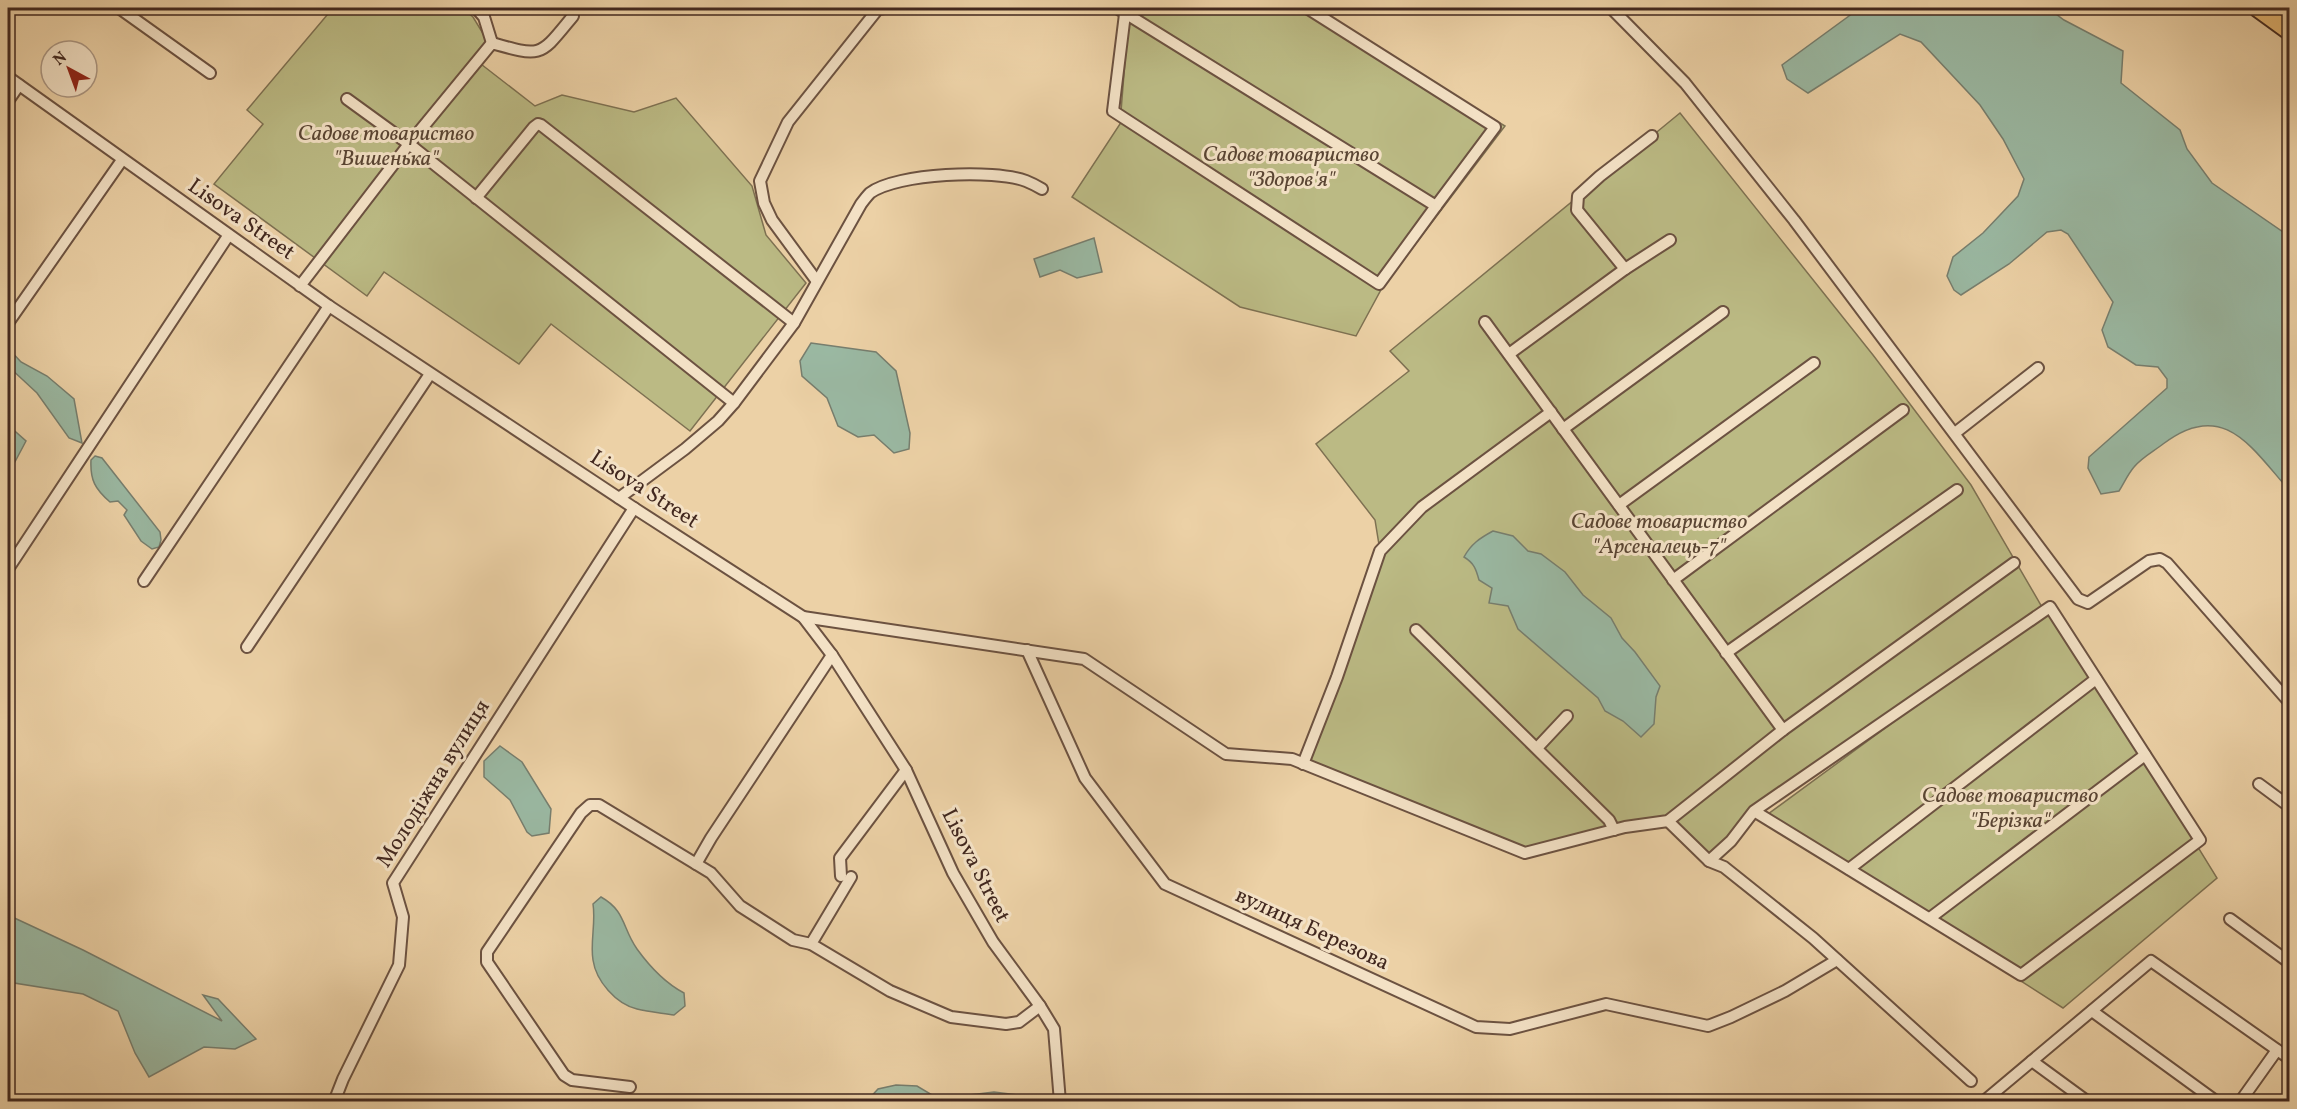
<svg xmlns="http://www.w3.org/2000/svg" width="2297" height="1109" font-family="Vollkorn,serif">
  <rect width="100%" height="100%" fill="#ecd1a6"/>
  <filter id="stains"><feTurbulence type="fractalNoise" baseFrequency=".00333" numOctaves="4"/><feColorMatrix values="0 0 0 0 .2 0 0 0 0 .09 0 0 0 0 .02 0 0 0 .5 -.17"/></filter>
  <radialGradient id="worn" r=".72"><stop offset=".6" stop-color="#630" stop-opacity="0"/><stop offset="1" stop-color="#630" stop-opacity=".3"/></radialGradient>
  <g fill="#bbba84" stroke="#7e7152" stroke-width="1.5">
    <polygon points="333,8 462,8 473,17 490,45 477,61 535,106 562,95 634,112 676,98 752,186 766,235 806,283 690,431 551,324 519,364 384,272 367,296 214,184 263,124 247,110"/>
    <polygon points="1141,8 1318,8 1315,13 1505,126 1382,288 1356,336 1240,307 1072,197 1120,124 1129,11"/>
    <polygon points="1680,113 1873,355 1971,485 2042,607 1754,811 1709,861 1668,821 1525,853 1303,764 1380,551 1375,520 1316,444 1409,371 1390,351"/>
    <polygon points="2050,607 2217,878 2063,1008 1764,817"/>
  </g>
  <g fill="#9ab8a2" stroke="#777e6e" stroke-width="1.5">
    <path d="M1860 8H2048L2064 20 2123 51 2121 83 2180 130 2187 149 2212 183 2289 236V490C2251 447 2223 398 2163 444 2154 451 2141 458 2134 467 2128 474 2124 483 2119 491L2101 494 2088 468 2089 457 2167 388V379L2158 367 2136 365 2108 347 2102 330 2113 302 2068 234 2061 230 2047 232 2009 264 1961 295 1954 290 1947 276 1953 257 1983 233 2018 196 2024 179 2003 139 1980 105 1921 42 1900 34 1808 93 1787 79 1782 65Z"/>
    <polygon points="1094,238 1102,272 1077,278 1060,270 1040,277 1034,259"/>
    <polygon points="811,343 876,352 896,371 910,433 909,449 894,453 874,435 858,437 838,426 827,398 802,376 800,361"/>
    <polygon points="8,348 21,362 47,376 74,399 82,443 69,438 37,393 9,367"/>
    <polygon points="8,425 26,441 8,475"/>
    <path d="M95 456 102 458 160 532 161 540 159 547 152 549 141 541 124 515 127 510 118 501 110 502C95 489 90 480 91 460Z"/>
    <path d="M1493 531 1513 536 1528 551 1541 554 1565 572 1583 595 1611 618 1622 638 1635 652 1660 686 1656 697 1654 724 1641 737 1623 721 1605 711 1598 698 1518 629 1508 606 1489 603 1492 588 1479 580C1476 569 1474 563 1464 557 1471 544 1480 538 1493 531Z"/>
    <polygon points="500,746 522,762 551,809 549,833 532,836 527,832 510,800 484,777 484,761"/>
    <path d="M601 897C626 911 622 928 637 949 650 967 665 983 684 993L685 1006 674 1015C662 1013 649 1012 637 1009 616 1004 596 981 593 960 590 942 596 923 593 904Z"/>
    <polygon points="8,915 83,950 222,1021 203,995 218,999 256,1039 235,1049 204,1047 149,1077 135,1053 118,1011 83,994 8,982"/>
    <polygon points="896,1085 917,1086 932,1095 953,1097 994,1092 1025,1096 1034,1101 867,1101 878,1089"/>
  </g>
  <g fill="none" stroke-linecap="round" stroke-linejoin="round">
    <defs>
      <g id="street">
        <polyline points="119,8 210,73"/>
        <polyline points="476,8 484,17 492,43"/>
        <polyline points="1117,8 1436,206 1379,284 1113,111 1125,14"/>
        <polyline points="1307,8 1495,127 1436,206"/>
        <polyline points="1611,8 1685,83 1794,220 2078,599 2088,603 2149,561 2160,559 2167,563 2290,703"/>
        <polyline points="1125,14 1142,8"/>
        <polyline points="8,77 329,306 634,508 803,617 832,655 906,770 953,873 993,942 1040,1006 1054,1029 1060,1102"/>
        <polyline points="347,99 409,144 734,403"/>
        <polyline points="8,101 19,85"/>
        <polyline points="476,198 534,127 538,124 541,125 794,323"/>
        <polyline points="1625,269 1577,210 1578,196 1600,176 1652,136"/>
        <polyline points="816,280 772,220 764,203 760,181 788,122 878,9 884,8"/>
        <path d="M300 286 409 144 492 43C543 58 540 56 573 16"/>
        <polyline points="1485,322 1783,730"/>
        <polyline points="8,323 122,160"/>
        <polyline points="1509,354 1625,269 1670,240"/>
        <polyline points="1563,429 1723,312"/>
        <polyline points="1955,433 2038,368"/>
        <path d="M619 498 685 449 718 421 734 403 794 323 861 204C864 200 867 196 870 193 897 173 994 169 1026 181 1031 183 1037 186 1042 189"/>
        <polyline points="1619,505 1814,363"/>
        <polyline points="8,569 228,236"/>
        <polyline points="1673,580 1903,410"/>
        <polyline points="144,581 329,306"/>
        <polyline points="803,617 1084,659 1226,754 1292,759 1525,853 1625,827 1668,821 1783,730 2014,563"/>
        <polyline points="1416,630 1609,820 1614,830"/>
        <polyline points="247,647 430,374"/>
        <polyline points="1027,650 1085,778 1165,884 1476,1027 1510,1029 1606,1004 1708,1026 1731,1017 1785,991 1837,960"/>
        <polyline points="1726,653 1957,490"/>
        <polyline points="1537,748 1567,716"/>
        <polyline points="1303,764 1337,677 1380,551 1422,507 1551,412"/>
        <polyline points="2259,784 2290,807"/>
        <polyline points="1668,821 1709,861 1731,841 1754,811 2050,607 2200,840 2021,975 1754,811"/>
        <polyline points="1709,861 1724,867 1813,938 1971,1081"/>
        <polyline points="696,864 711,838 832,655"/>
        <polyline points="1849,869 2096,679"/>
        <polyline points="841,876 840,858 906,770"/>
        <polyline points="851,877 811,944 890,991 951,1017 1006,1024 1019,1022 1040,1006"/>
        <polyline points="1930,918 2145,755"/>
        <polyline points="2230,919 2290,963"/>
        <polyline points="2092,1011 2217,1102"/>
        <polyline points="2032,1061 2088,1102"/>
        <polyline points="630,1087 572,1080 564,1075 487,962 487,952 581,813 590,805 599,805 711,873 740,906 793,940 811,944"/>
        <polyline points="334,1102 343,1079 399,965 403,917 393,883 634,508"/>
        <polyline points="1983,1102 2151,961 2290,1059"/>
        <polyline points="2240,1102 2277,1050"/>
      </g>
      <g id="primary">
        <polyline points="2257,8 2290,32"/>
        <polyline points="2288,8 2290,9"/>
      </g>
    </defs>
    <use href="#street" stroke="#6c5241" stroke-width="14"/>
    <use href="#primary" stroke="#42281f" stroke-width="20"/>
    <use href="#street" stroke="#f3e1c5" stroke-width="10"/>
    <use href="#primary" stroke="#e6b873" stroke-width="16"/>
  </g>
  <g text-anchor="middle" dominant-baseline="central" stroke-width="6" stroke-linejoin="round" paint-order="stroke">
    <g font-size="22" font-style="italic" fill="#5a4533" stroke="#f3e1c5">
      <text x="386" y="134">Садове товариство<tspan x="386" dy="25">"Вишенька"</tspan></text>
      <text x="1291" y="155">Садове товариство<tspan x="1291" dy="25">"Здоров'я"</tspan></text>
      <text x="1659" y="522">Садове товариство<tspan x="1659" dy="25">"Арсеналець-7"</tspan></text>
      <text x="2010" y="796">Садове товариство<tspan x="2010" dy="25">"Берізка"</tspan></text>
    </g>
    <g font-size="22" fill="#42281f" stroke="#f3e1c5">
      <text transform="translate(241 220) rotate(35)">Lisova Street</text>
      <text transform="translate(644 490) rotate(33)">Lisova Street</text>
      <text transform="translate(434 784) rotate(-58)">Молодіжна вулиця</text>
      <text transform="translate(975 866) rotate(63)">Lisova Street</text>
      <text transform="translate(1312 930) rotate(25)">вулиця Березова</text>
    </g>
  </g>
  <rect width="2297" height="1109" fill="none" stroke="#ecd1a6" stroke-width="30"/>
  <rect x="9" y="9" width="2279" height="1091" fill="none" stroke="#42281f" stroke-width="3"/>
  <rect x="15" y="15" width="2267" height="1079" fill="none" stroke="#42281f" stroke-width="1.5"/>
  <g transform="translate(69 69) rotate(319)"><circle r="28" fill="#f3e1c5" stroke="#ac9783" stroke-width="1.5"/>
  <path d="M0-4.5L10 22L0 15L-10 22Z" fill="#8f2418"/>
  <text y="-9" font-size="16" font-weight="bold" text-anchor="middle" fill="#42281f">N</text>
  </g>
  <rect width="100%" height="100%" filter="url(#stains)"/>
  <rect width="100%" height="100%" fill="url(#worn)"/>
</svg>
